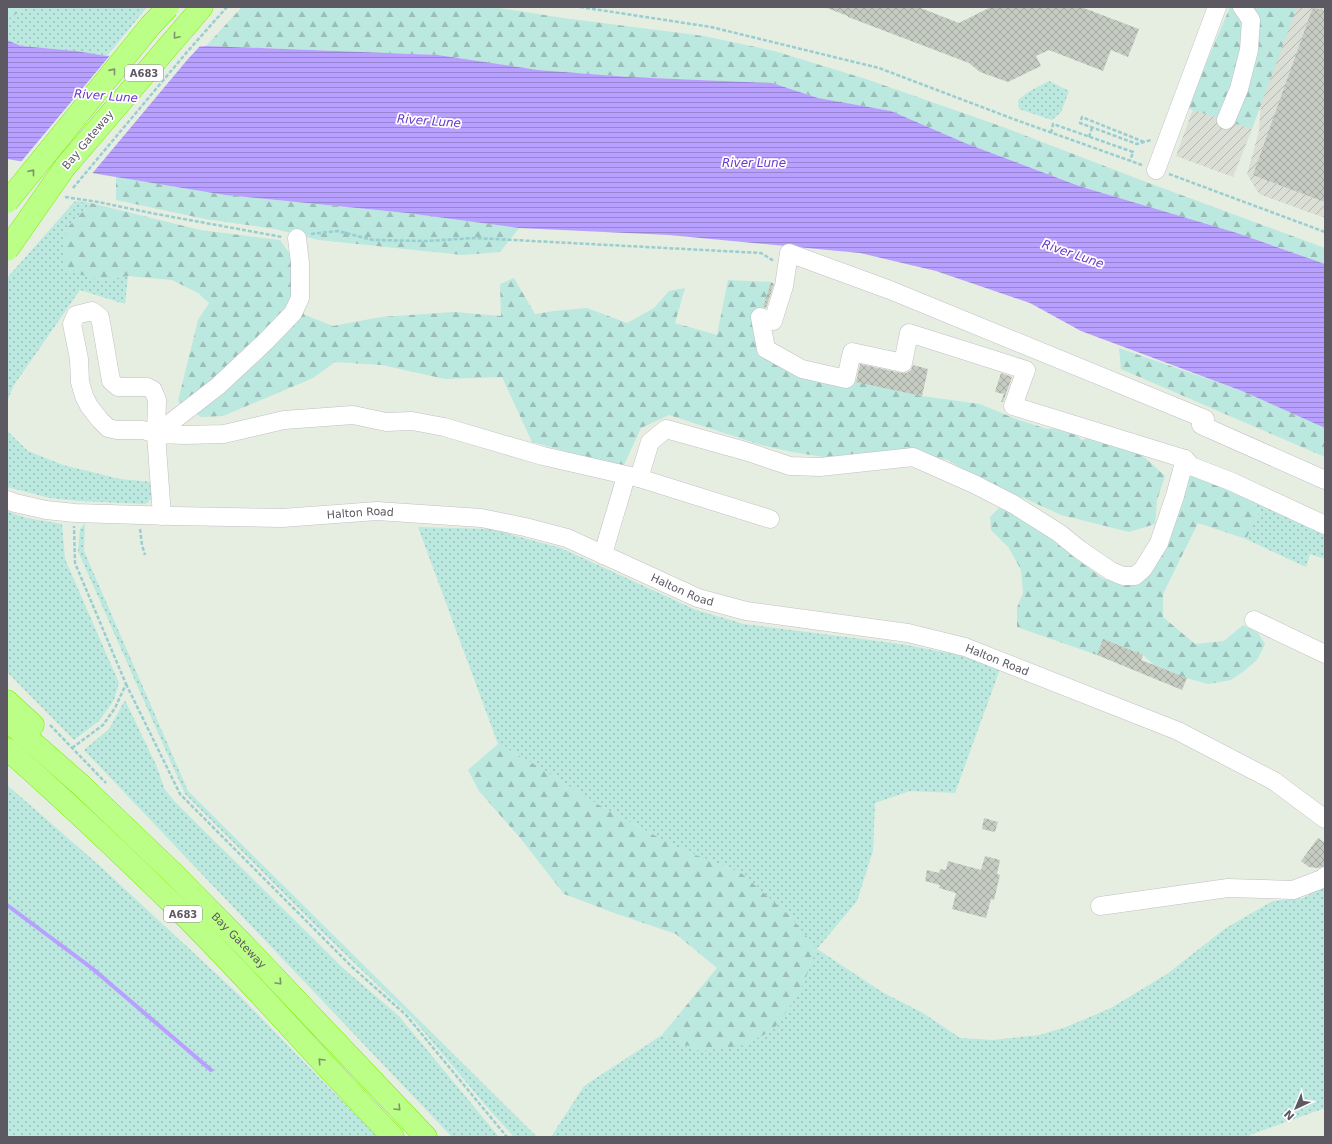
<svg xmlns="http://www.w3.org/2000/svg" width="1332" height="1144" font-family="'DejaVu Sans',sans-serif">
  <defs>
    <pattern id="industrial-furrows" width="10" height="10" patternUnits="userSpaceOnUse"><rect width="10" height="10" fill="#daded5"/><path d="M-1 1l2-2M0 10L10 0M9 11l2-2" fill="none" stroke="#b4b7b0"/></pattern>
    <pattern id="green-dots" width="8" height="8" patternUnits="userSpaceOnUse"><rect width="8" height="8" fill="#bbe8df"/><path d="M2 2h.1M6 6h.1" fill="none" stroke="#9bbfb8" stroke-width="1.8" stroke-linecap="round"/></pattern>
    <pattern id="forest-firs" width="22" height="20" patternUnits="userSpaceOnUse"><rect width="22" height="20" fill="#bbe8df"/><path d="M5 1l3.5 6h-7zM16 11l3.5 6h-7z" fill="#9bbfb8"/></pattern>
    <pattern id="water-rules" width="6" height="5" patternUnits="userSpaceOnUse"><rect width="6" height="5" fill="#b7a0ff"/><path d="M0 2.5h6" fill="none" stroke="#9885d2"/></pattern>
    <pattern id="building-cross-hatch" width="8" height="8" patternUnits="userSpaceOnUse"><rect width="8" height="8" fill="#c5cbc0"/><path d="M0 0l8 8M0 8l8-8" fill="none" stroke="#a3a8a0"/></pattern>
  </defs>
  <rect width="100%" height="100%" fill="#e6eee1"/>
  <g fill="url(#industrial-furrows)">
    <polygon points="1267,7 1325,7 1325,218 1259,194 1247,174 1259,131"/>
    <polygon points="1193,109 1252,129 1233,177 1176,156"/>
  </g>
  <g fill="url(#green-dots)">
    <polygon points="29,7 147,7 107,56 76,51 21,46 7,40 7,19"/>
    <polygon points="1049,81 1069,91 1061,112 1052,120 1019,109 1018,100 1030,91"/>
    <polygon points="75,201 91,203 66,229 99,280 128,276 125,304 80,290 14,385 7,401 7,278"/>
    <polygon points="7,431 28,451 63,465 120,479 153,482 153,499 149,500 149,502 145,504 80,501 50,498 7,487"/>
    <polygon points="1230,481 1325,525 1325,559 1310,554 1306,567 1246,539 1260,511"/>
    <polygon points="7,511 26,518 62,524 65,559 119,683 114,700 99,721 74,740 7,672"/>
    <polygon points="85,523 84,551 188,791 537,1137 514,1137 487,1107 413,1019 319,929 185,794 78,551 80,529"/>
    <polygon points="418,527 490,529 561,548 696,610 744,624 901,644 959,655 1000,669 955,793 910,791 875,803 873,851 857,901 817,949 882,992 923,1013 960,1038 993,1040 1040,1035 1066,1027 1111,1008 1167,974 1226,928 1273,901 1303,898 1325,886 1325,1108 1250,1135 1250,1137 551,1137 584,1086 662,1035 701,1051 741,873 676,847 597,804 539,767 498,744"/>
    <polygon points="125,700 157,767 165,790 178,805 345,970 399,1016 499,1137 452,1137 84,750 109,729"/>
    <polygon points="7,785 101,867 238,994 377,1137 7,1137"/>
  </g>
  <g fill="url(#forest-firs)">
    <polygon points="7,7 29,7 7,19"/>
    <polygon points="242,7 493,7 563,18 704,36 774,51 866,79 1003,127 1146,182 1314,244 1325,248 1325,264 1237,233 1079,186 965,143 891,111 818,98 772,83 629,77 538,70 438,55 206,46"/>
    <polygon points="1230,7 1297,7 1252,129 1187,108"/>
    <polygon points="116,177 225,195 407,213 519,228 500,252 463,255 319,240 275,229 205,219 116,200"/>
    <polygon points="91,203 200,230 280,240 292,257 295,303 305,315 333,326 381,317 454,312 501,316 500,284 514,278 535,314 554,311 587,308 627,323 654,308 669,291 685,288 675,323 717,335 728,280 771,282 760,317 766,349 846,379 922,396 980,404 1016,419 1047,429 1066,427 1082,440 1095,436 1112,446 1142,455 1165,476 1157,500 1155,524 1129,532 1061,515 1026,499 986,484 948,460 894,450 824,457 792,452 761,445 669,415 641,428 623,467 532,442 502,377 445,379 382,365 335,362 313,378 223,416 201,417 178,401 198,320 209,303 198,293 172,280 128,276 99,280 62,269 66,229"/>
    <polygon points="1119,348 1242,391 1325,428 1325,457 1121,369"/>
    <polygon points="1191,466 1230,481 1260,511 1246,539 1198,523 1163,594 1163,617 1195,644 1224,641 1243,625 1258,633 1265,644 1257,660 1244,671 1231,680 1208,684 1187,678 1154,665 1143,655 1103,640 1097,655 1017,627 1017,608 1023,593 1021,570 1009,548 991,530 990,517 999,508 1023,518 1102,578 1125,586 1151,571"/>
    <polygon points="498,744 539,767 597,804 676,847 741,873 789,915 817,949 800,992 773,1030 744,1045 701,1051 662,1035 717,968 676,934 617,914 564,894 521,839 479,791 468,770"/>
  </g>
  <polygon fill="url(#water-rules)" points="7,40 21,46 76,51 107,56 206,46 438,55 538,70 629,77 772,83 818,98 891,111 965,143 1079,186 1237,233 1325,264 1325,428 1242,391 1081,331 1030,303 936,271 860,253 669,235 519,228 407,213 225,195 7,159"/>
  <polygon fill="#e6eee1" points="202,44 188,59 91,175 20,163 112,53"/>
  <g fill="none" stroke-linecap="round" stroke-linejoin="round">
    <polyline stroke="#b7a0ff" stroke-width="4" points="7,905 93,969 211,1070"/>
  </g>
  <g fill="url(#building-cross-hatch)">
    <polygon points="827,7 918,7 959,23 991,7 1061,7 1065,8 1081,7 1139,29 1128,57 1111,50 1103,71 1049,50 1036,56 1041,66 1008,82 980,72 969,63 848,17 848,16 827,8"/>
    <polygon points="1313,7 1325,11 1325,202 1253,175"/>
    <polygon points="771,282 774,284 766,308 763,307"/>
    <polygon points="860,364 901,373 907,373 911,370 913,365 928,369 922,396 856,382"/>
    <polygon points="1001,373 1012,377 1003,402 1001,402 1004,394 995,392"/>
    <polygon points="1103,639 1143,655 1141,660 1187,678 1182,690 1097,655"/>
    <polygon points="984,818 998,822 995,832 982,829"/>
    <polygon points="1318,838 1325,843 1325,866 1318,868 1309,867 1301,861"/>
    <polygon points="985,856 1000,860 997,874 1000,875 994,900 991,899 986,918 952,909 956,893 939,888 940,885 925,881 927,870 939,873 940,869 946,870 948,861 981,870"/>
  </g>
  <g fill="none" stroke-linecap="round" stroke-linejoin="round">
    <defs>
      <g id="minor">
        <polyline points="1226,120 1239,89 1249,50 1251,20 1242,7"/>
        <polyline points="1156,170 1217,7"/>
        <polygon points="92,311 100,317 111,381 118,387 147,387 153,390 157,400 156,434 143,430 117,430 108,428 100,420 89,406 84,396 80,382 79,359 72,324 76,315"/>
        <polyline points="156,434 218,386 265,342 293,313 300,298 300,263 297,238"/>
        <polyline points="639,478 770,519"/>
        <polyline points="1325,480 1201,425 1205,419 890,290 789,253 784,286 773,321 760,317 766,349 802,369 846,379 852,352 903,363 909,333 1026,370 1013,406 1185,459 1191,466 1230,481 1325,525"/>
        <path id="s1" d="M7 500 15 503 46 510 75 513 173 516 282 518 377 511 481 518 525 527 567 538 698 598 746 611 908 633 965 647 1178 731 1274 781 1325 819"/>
        <polyline points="162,516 156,434 185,435 224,434 284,420 353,415 386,422 412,421 444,427 543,456 639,478 650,442 666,429 745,451 790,466 820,467 913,457 974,484 1013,504 1059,533 1080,550 1111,571 1123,576 1135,576 1143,569 1159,543 1175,496 1185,459"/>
        <path d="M603 555C610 528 619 502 626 476"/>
        <polyline points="1254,620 1325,654"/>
        <polyline points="1100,906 1228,888 1293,890 1322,879 1325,876"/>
      </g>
      <g id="highway">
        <polyline points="65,167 202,7"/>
        <polyline points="7,701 33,725"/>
        <path id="s2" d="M7 720 82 786 174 874 243 944 426 1137"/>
        <path d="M7 749C67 802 126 858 184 915 256 987 322 1064 393 1137"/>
      </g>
    </defs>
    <use href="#minor" stroke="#c2bec6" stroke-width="19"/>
    <use href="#highway" stroke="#79ef00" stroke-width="23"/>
    <g stroke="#98cdd1" stroke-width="2.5" stroke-dasharray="4 2" stroke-linecap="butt">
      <polyline points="580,7 711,27 879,68 1016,120 1142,165"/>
      <polyline points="1051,133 1053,124 1133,152 1130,161"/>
      <polyline points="1089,137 1092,128"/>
      <polyline points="1144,142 1082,117 1080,123 1137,144 1151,140"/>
      <polyline points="1169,174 1325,232"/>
      <polyline points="65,197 98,202 151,213 282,237"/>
      <polyline points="311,234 338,231 373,240 427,241 475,238 761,253 774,261"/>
      <polyline points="140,529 142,545 145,555"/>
      <polyline points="126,684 180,794 351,966 406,1015 507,1137"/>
      <polyline points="50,725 106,783"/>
      <polyline points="72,748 103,725 115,708 126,684 75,563 74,526"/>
    </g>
    <use href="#minor" stroke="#fff" stroke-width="18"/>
    <use href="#highway" stroke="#bcff87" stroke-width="22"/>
    <defs>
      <g id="highway-bridge">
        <polyline points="7,202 151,25 168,7"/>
        <polyline points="7,250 65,167"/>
      </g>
    </defs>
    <use href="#highway-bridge" stroke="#79ef00" stroke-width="23" stroke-linecap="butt"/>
    <polyline stroke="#98cdd1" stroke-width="2.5" stroke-dasharray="4 2" stroke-linecap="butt" points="73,188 187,52 227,7"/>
    <use href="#highway-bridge" stroke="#bcff87" stroke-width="22"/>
  </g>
  <defs><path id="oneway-chevron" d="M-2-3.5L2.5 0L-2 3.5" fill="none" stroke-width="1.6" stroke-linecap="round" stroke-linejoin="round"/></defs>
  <g stroke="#7e9370">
    <use href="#oneway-chevron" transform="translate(176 36) rotate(130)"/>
    <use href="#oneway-chevron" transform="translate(113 71) rotate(-51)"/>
    <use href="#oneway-chevron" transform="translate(32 172) rotate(-51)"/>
    <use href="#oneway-chevron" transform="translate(279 982) rotate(47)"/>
    <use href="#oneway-chevron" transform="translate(321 1061) rotate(-133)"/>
    <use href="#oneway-chevron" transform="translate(398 1108) rotate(46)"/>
  </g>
  <g text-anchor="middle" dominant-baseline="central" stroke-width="3.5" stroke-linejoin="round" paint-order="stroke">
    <g fill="#fff" stroke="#8e8b92" stroke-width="1">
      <rect x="125" y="65" width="38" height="16" rx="3"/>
      <rect x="164" y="906" width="38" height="16" rx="3"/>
    </g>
    <g font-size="10" font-weight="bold" fill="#5d5963">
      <text x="144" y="73">A683</text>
      <text x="183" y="914">A683</text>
    </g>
    <g font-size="11" fill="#5d5963" stroke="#fff">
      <text transform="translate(88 140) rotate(-50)">Bay Gateway</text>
      <text stroke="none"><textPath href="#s1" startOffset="355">Halton Road</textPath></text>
      <text stroke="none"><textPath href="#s1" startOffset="691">Halton Road</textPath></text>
      <text stroke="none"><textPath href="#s1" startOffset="1015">Halton Road</textPath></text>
      <text stroke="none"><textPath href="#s2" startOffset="320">Bay Gateway</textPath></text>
    </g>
    <g font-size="12" font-style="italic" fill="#6839cc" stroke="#fff">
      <text transform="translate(106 96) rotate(4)">River Lune</text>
      <text transform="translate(429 121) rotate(4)">River Lune</text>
      <text x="754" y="163">River Lune</text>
      <text transform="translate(1073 254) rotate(19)">River Lune</text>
    </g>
  </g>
  <rect width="1332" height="1144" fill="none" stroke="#5d5963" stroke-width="16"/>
  <g transform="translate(1296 1108) rotate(224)" stroke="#ffffff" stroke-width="3" paint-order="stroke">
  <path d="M0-3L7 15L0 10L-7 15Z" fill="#5d5963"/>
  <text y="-6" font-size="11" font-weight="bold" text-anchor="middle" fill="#5d5963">N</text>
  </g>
</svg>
